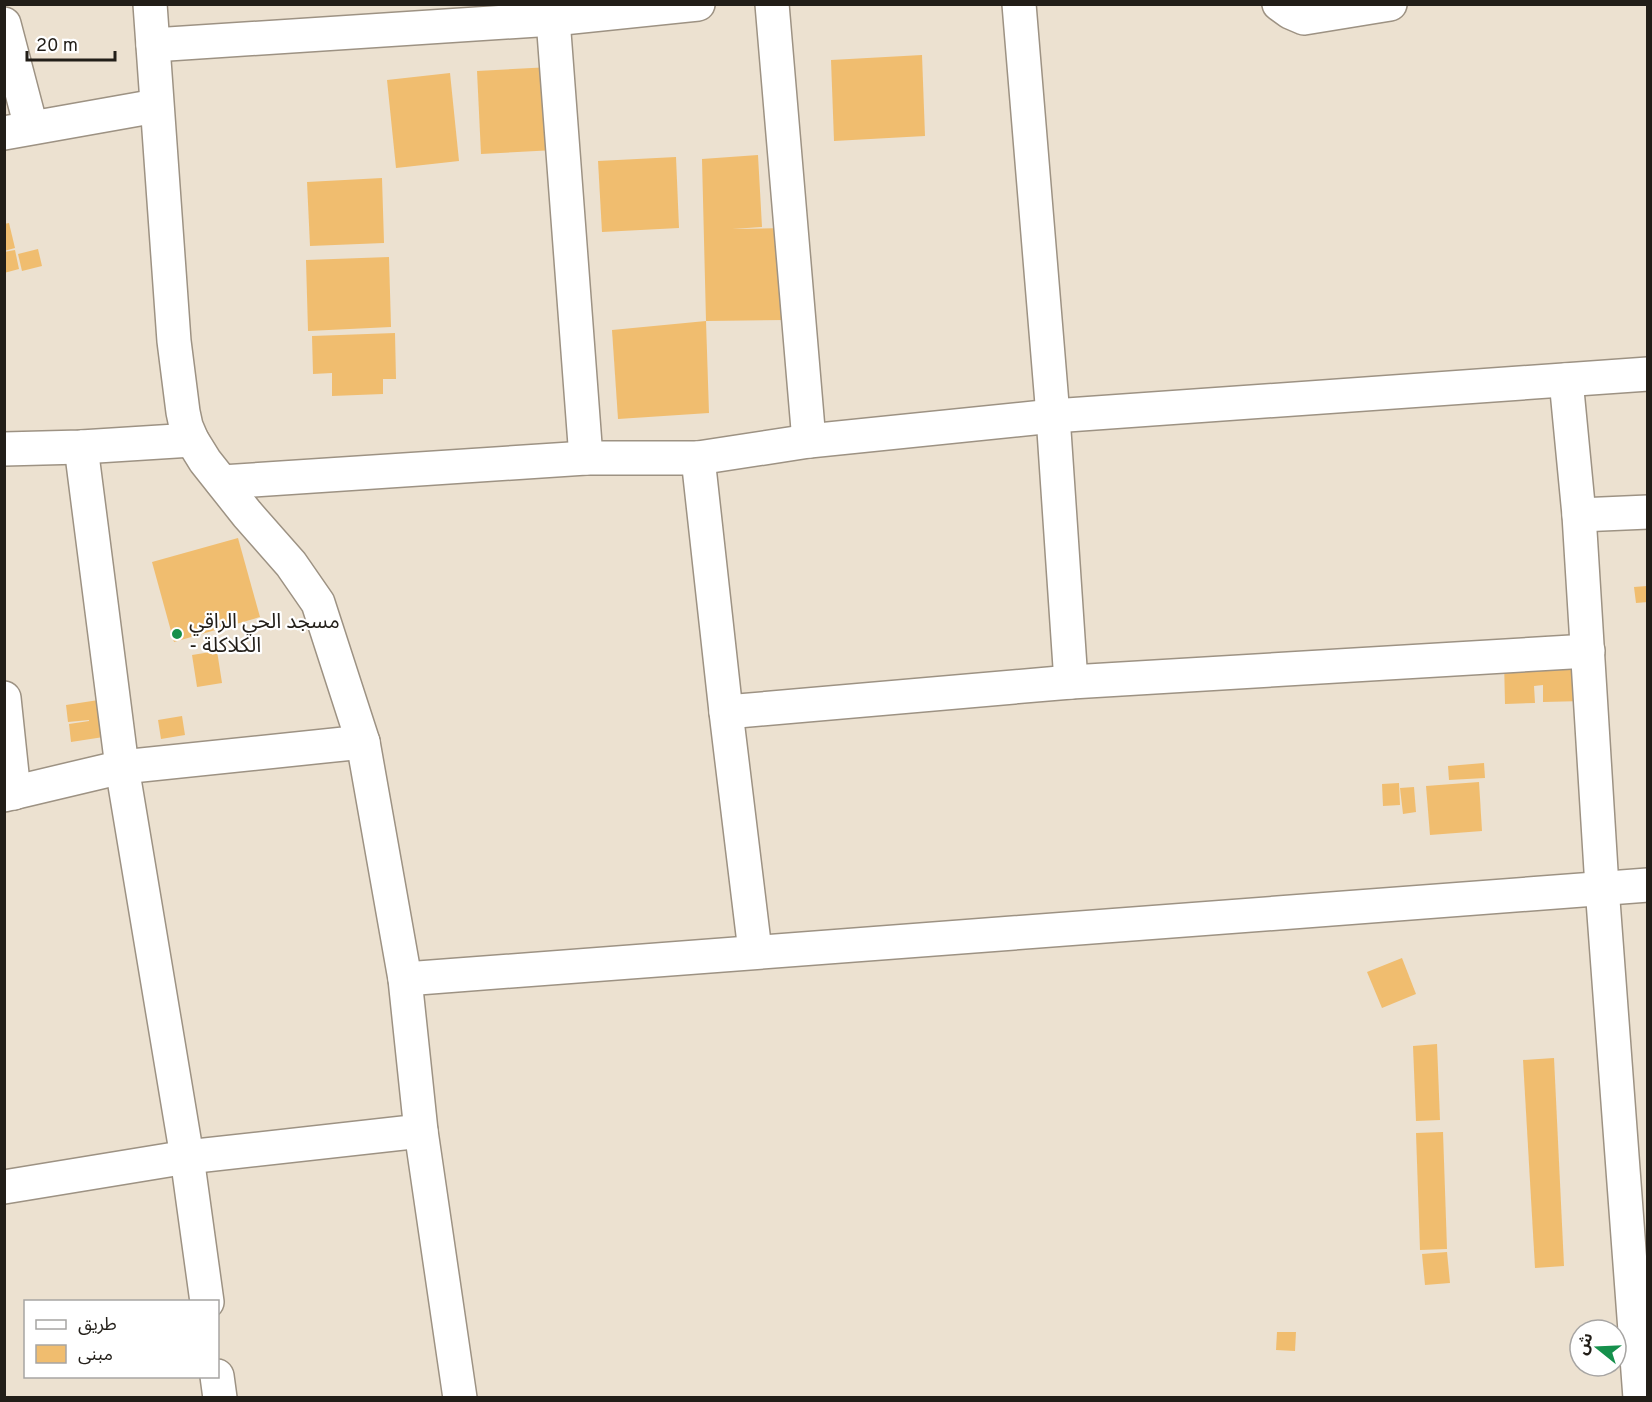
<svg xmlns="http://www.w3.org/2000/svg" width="1652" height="1402" font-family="Overpass,'Noto Sans Arabic',sans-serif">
  <rect width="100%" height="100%" fill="#ece1d0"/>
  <g fill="#f0bd6f">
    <polygon points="922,55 925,136 834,141 831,60"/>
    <polygon points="551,67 555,150 481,154 477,71"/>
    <polygon points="450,73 459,161 396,168 387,80"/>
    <polygon points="758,155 762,227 732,229 784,228 785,320 706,321 702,159"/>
    <polygon points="676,157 679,228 602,232 598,161"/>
    <polygon points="382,178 384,243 310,246 307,182"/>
    <polygon points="9,223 15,248 4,251 4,224"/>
    <polygon points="38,249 42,266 22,271 18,254"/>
    <polygon points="15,250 19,269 4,273 4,252"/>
    <polygon points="389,257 391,327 308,331 306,260"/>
    <polygon points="706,321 709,413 618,419 612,330"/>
    <polygon points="395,333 396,379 383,379 383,394 332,396 332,373 313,374 312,336"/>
    <polygon points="238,538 260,617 174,642 152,562"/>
    <polygon points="1647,586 1648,602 1636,603 1634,587"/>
    <polygon points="217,651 222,683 197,687 192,655"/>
    <polygon points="1582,658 1584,701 1543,702 1543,685 1534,686 1535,703 1505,704 1504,660"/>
    <polygon points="105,699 110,736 71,742 69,724 89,721 89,720 68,722 66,705"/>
    <polygon points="182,716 185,735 161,739 158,720"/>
    <polygon points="1484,763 1485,778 1449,780 1448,766"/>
    <polygon points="1479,782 1482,831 1430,835 1426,786"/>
    <polygon points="1399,783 1400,805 1383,806 1382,784"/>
    <polygon points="1414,787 1416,812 1403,814 1400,788"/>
    <polygon points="1402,958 1416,994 1382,1008 1367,972"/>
    <polygon points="1437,1044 1440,1120 1416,1121 1413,1046"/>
    <polygon points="1554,1058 1564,1266 1535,1268 1523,1060"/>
    <polygon points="1443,1132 1447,1249 1420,1250 1416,1133"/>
    <polygon points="1447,1252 1450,1283 1425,1285 1422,1254"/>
    <polygon points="1277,1332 1296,1332 1295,1351 1276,1350"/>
  </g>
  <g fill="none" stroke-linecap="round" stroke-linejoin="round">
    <defs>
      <g id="street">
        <polyline points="772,4 809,441"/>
        <polyline points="1019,4 1053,416 1071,682"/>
        <polyline points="1279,4 1290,12 1304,18 1390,4"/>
        <polyline points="553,19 586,458"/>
        <polyline points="4,24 31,127"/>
        <polyline points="153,45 553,19 698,4"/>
        <polyline points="4,133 156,106"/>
        <polyline points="1566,380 1579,515 1602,887 1640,1398"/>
        <polyline points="81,447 122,767 187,1157 207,1302"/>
        <polyline points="698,458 726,712 755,951"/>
        <polyline points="222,482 586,458 698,458 809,441 1053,416 1648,374"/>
        <polyline points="1579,515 1648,512"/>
        <polyline points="4,698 14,793"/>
        <polyline points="726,712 1071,682 1588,651"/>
        <polyline points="4,795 122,767 363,742"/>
        <polyline points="405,979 1648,885"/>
        <polyline points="4,1187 187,1157 421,1131"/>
        <polyline points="217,1376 220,1398"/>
      </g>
      <g id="secondary">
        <polyline points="150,4 174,341 183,412 186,426 192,440 205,461 247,514 291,564 318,603 363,742 405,979 421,1131 460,1398"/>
        <polyline points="4,449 81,447 192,440"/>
      </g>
    </defs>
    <use href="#street" stroke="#9d9283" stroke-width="36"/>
    <use href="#secondary" stroke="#9d9283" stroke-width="36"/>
    <use href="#street" stroke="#fff" stroke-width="33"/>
    <use href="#secondary" stroke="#fff" stroke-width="33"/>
  </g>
  <circle fill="#15904c" stroke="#fff" stroke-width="2" cx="177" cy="634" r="6"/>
  <g text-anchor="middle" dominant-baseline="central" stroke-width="4.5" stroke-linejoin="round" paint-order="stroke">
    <g font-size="21" fill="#221e18" stroke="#fff" text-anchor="start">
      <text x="189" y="622">مسجد الحي الراقي<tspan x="189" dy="24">- الكلاكلة</tspan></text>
    </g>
  </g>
  <rect width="1652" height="1402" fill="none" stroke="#221e18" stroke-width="12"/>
  <rect x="24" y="1300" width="195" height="78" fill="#ffffff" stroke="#a7a5a3" stroke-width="1.5"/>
  <rect x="36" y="1320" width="30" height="9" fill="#ffffff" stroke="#a7a5a3" stroke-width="1.5"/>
  <text x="78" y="1330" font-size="18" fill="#221e18">طريق</text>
  <rect x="36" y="1345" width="30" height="18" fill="#f0bd6f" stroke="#a7a5a3" stroke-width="1.5"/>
  <text x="78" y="1360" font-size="18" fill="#221e18">مبنى</text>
  <g transform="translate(1598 1348) rotate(288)"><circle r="28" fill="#ffffff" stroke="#a7a5a3" stroke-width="1.5"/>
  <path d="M0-4.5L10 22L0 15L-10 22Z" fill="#15904c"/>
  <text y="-9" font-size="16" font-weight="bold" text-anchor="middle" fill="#221e18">ش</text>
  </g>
  <path d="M27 51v9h88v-9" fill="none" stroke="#221e18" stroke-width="3"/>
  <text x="36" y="51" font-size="18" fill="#221e18" stroke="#ffffff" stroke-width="4.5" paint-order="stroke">20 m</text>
</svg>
